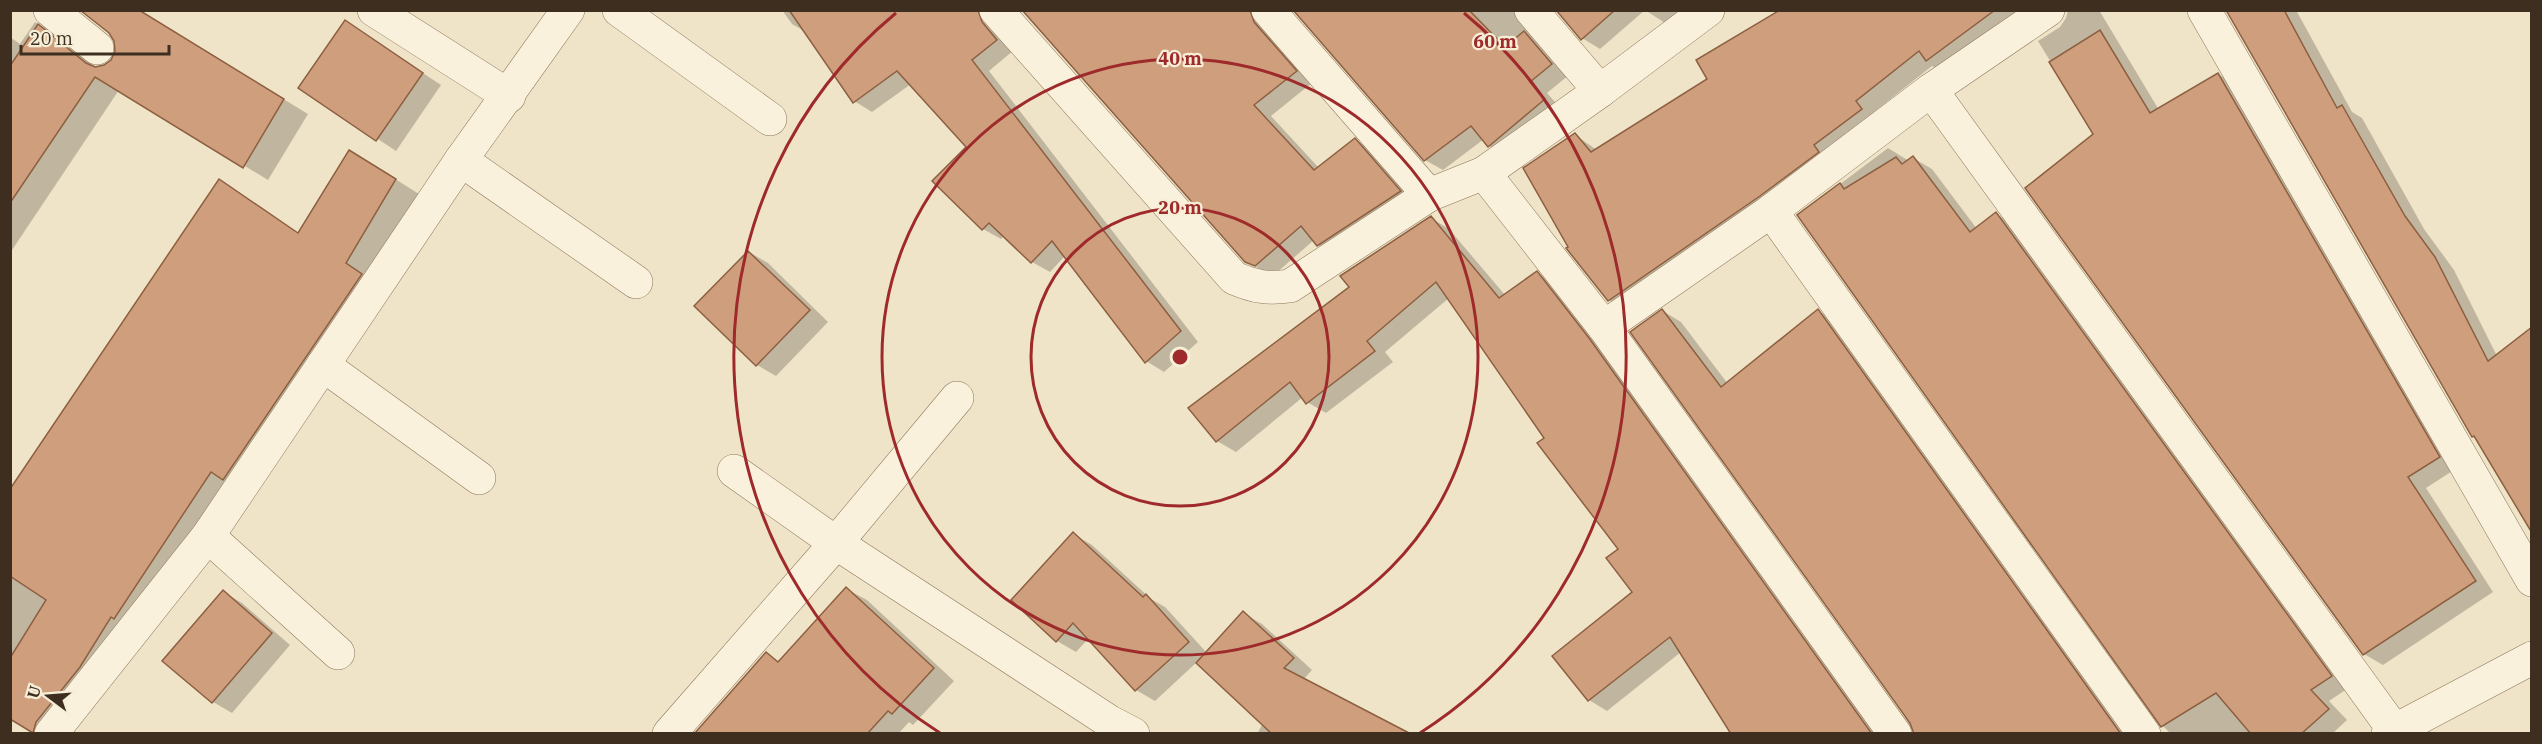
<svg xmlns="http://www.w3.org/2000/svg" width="2542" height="744" font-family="'IBM Plex Serif',serif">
  <rect width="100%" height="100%" fill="#f0e4c8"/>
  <g fill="#0003">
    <polygon points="83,10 146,10 143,14 308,114 268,180 119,90 10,253 10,37 20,44 35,22 59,36 97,68 104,67 113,60 117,51 116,40 110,32"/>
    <polygon points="782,10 999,10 1014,50 989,71 1198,342 1164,372 1146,361 1065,256 1050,272 1032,262 1004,235 1001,239 983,229 968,147 911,84 872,112 854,101 806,32 792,24"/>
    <polygon points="1024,10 1271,10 1313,82 1271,116 1319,168 1355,140 1373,150 1417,202 1336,255 1318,245 1314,240 1274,275 1265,272 1246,261"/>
    <polygon points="1295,10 1534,10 1569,75 1547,93 1562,110 1507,156 1489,146 1484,139 1443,170 1425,160"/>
    <polygon points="1558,10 1645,10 1600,49 1582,38"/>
    <polygon points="1645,10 1680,10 1665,23"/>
    <polygon points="1783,10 2048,10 1951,77 1932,66 1874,112 1884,127 1628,311 1609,300 1575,135 1597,150 1709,79"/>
    <polygon points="2068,10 2099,10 2159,110 2218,74 2237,85 2457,468 2426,488 2493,592 2383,665 2364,654 2095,135 2038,41 2060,27 2066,18"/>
    <polygon points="2228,10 2296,10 2352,112 2362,118 2424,229 2454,270 2497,356 2478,439 2473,436"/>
    <polygon points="346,22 441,85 396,151 301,88"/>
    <polygon points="1888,148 1909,161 1913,158 1932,169 1977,229 1996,214 2015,225 2350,687 2329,701 2347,720 2332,734 2171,734 2162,725 1799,215"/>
    <polygon points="373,165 419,194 61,734 36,734 10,718 10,492 219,181 300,234"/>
    <polygon points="1431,218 1449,229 1505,295 1537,273 1555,284 1881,734 1750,734 1681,652 1607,711 1589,700 1634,593 1620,549 1449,298 1385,352 1393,362 1326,413 1307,402 1303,397 1236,452 1217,441 1191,408 1352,288"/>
    <polygon points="749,252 768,263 828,322 776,376 757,365 696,306"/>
    <polygon points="1663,311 1681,322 1728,384 1818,311 1836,321 2131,734 1915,734"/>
    <polygon points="1073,534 1092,545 1151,599 1165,607 1207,653 1243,613 1262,624 1312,670 1303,680 1403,734 1257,734 1263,723 1197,662 1155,701 1136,690 1089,638 1076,652 1057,641"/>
    <polygon points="846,589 867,600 954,681 913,725 909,722 898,734 696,734 766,654 780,662"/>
    <polygon points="223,592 242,603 290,645 232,713 213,702 165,661"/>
  </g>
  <g fill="#cf9f7d" stroke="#8d5f41" stroke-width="1.5">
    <polygon points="80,10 139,10 284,99 243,168 95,77 10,203 10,66 38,24 86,63 95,67 104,65 111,60 115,51 114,41 109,33"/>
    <polygon points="789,10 978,10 982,22 997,40 972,60 1181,331 1145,363 1052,241 1031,263 989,223 982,230 932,181 966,147 897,71 853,103"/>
    <polygon points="1022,10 1250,10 1254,22 1297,71 1254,105 1314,170 1355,138 1401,191 1317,246 1301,226 1255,266 1245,262"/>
    <polygon points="1293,10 1469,10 1505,47 1524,31 1552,64 1530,82 1545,99 1488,147 1471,126 1424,161"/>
    <polygon points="1556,10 1615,10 1581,40"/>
    <polygon points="1780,10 1995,10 1926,61 1919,51 1856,101 1862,109 1814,145 1819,152 1760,196 1608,301 1566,248 1568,247 1523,168 1575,133 1591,152 1707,79 1696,60"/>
    <polygon points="2226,10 2284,10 2337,108 2342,105 2405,216 2435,257 2488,361 2532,327 2532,533 2474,436 2472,437"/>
    <polygon points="345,20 423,73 376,141 298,88"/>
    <polygon points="2100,30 2150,113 2218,73 2440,457 2408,477 2476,581 2363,655 2025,188 2093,134 2049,62"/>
    <polygon points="349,150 396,179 346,263 362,274 223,480 211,472 114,619 111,617 80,667 36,722 33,733 10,719 10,658 46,600 10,576 10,489 219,179 298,233"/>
    <polygon points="1913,156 1970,232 1996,212 2332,676 2311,690 2329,709 2301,734 2251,734 2216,693 2161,727 1797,215 1840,183 1844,189 1896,157 1902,164"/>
    <polygon points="1431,216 1499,298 1537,271 1589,338 1872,734 1731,734 1670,637 1588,701 1552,656 1632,592 1606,558 1618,549 1537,443 1544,438 1436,282 1367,341 1375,351 1306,404 1290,382 1216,442 1188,408 1349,287 1340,276"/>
    <polygon points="748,251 810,310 756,366 694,306"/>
    <polygon points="1662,309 1721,387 1818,309 2121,734 1914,734 1910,723 1630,332"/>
    <polygon points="1073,532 1143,597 1146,594 1189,642 1135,691 1073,623 1056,642 1011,600"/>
    <polygon points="846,587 934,668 892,714 888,711 867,734 694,734 766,652 778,662"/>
    <polygon points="223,590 272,633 212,703 162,661"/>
    <polygon points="1243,611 1294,658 1284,668 1411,734 1272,734 1196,663"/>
  </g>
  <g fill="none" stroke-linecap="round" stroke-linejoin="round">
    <defs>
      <g id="minor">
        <polyline points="50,10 97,48"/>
        <polyline points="374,10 509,96"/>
        <polyline points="619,10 770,119"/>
        <path d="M996 10 1234 278C1255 287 1268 289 1290 286L1429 195 1484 173 1600 91 1708 10"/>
        <polyline points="1268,10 1429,195"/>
        <polyline points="1531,10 1600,91"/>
        <polyline points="2204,10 2532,580"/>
        <polyline points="1931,90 2394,730"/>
        <polyline points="461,160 636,282"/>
        <polyline points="1484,173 1604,327 1895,734"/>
        <polyline points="1771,211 2144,734"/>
        <polyline points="1604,327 1771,211 1931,90 2048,10"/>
        <polyline points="323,365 479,478"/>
        <polyline points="734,471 836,543 1110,722 1133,734"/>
        <polyline points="208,536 338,653"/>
        <polyline points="51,734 208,536 461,160 568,10"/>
        <polyline points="669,734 836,543 957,398"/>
        <polyline points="2388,734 2532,658"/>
      </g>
    </defs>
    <use href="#minor" stroke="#8d765c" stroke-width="34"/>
    <use href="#minor" stroke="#faf1dc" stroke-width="33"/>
  </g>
  <g fill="none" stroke="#9e2a2b" stroke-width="3">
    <circle cx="1180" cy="357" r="149"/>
    <circle cx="1180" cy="357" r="298"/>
    <path d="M940 733A446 446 0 0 1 896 13M1464 13A446 446 0 0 1 1420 733"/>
  </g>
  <circle cx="1180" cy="357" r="9" fill="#9e2a2b" stroke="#f7eed8" stroke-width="3"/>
  <g font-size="18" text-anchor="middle" font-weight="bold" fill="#9e2a2b" stroke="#f7eed8" stroke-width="4.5" stroke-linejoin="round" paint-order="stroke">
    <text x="1495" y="48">60 m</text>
    <text x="1180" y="65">40 m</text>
    <text x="1180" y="214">20 m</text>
  </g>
  <rect width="2542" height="744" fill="none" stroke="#3d2e20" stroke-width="24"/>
  <g transform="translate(48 696) rotate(286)" stroke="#f7eed8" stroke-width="4.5" paint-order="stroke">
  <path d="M0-4.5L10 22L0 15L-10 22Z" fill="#3d2e20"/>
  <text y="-9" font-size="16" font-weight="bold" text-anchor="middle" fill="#3d2e20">U</text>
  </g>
  <path d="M21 45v9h148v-9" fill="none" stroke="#3d2e20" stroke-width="3"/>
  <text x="30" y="45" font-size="18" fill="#3d2e20" stroke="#f7eed8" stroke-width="4.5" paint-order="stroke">20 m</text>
</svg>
